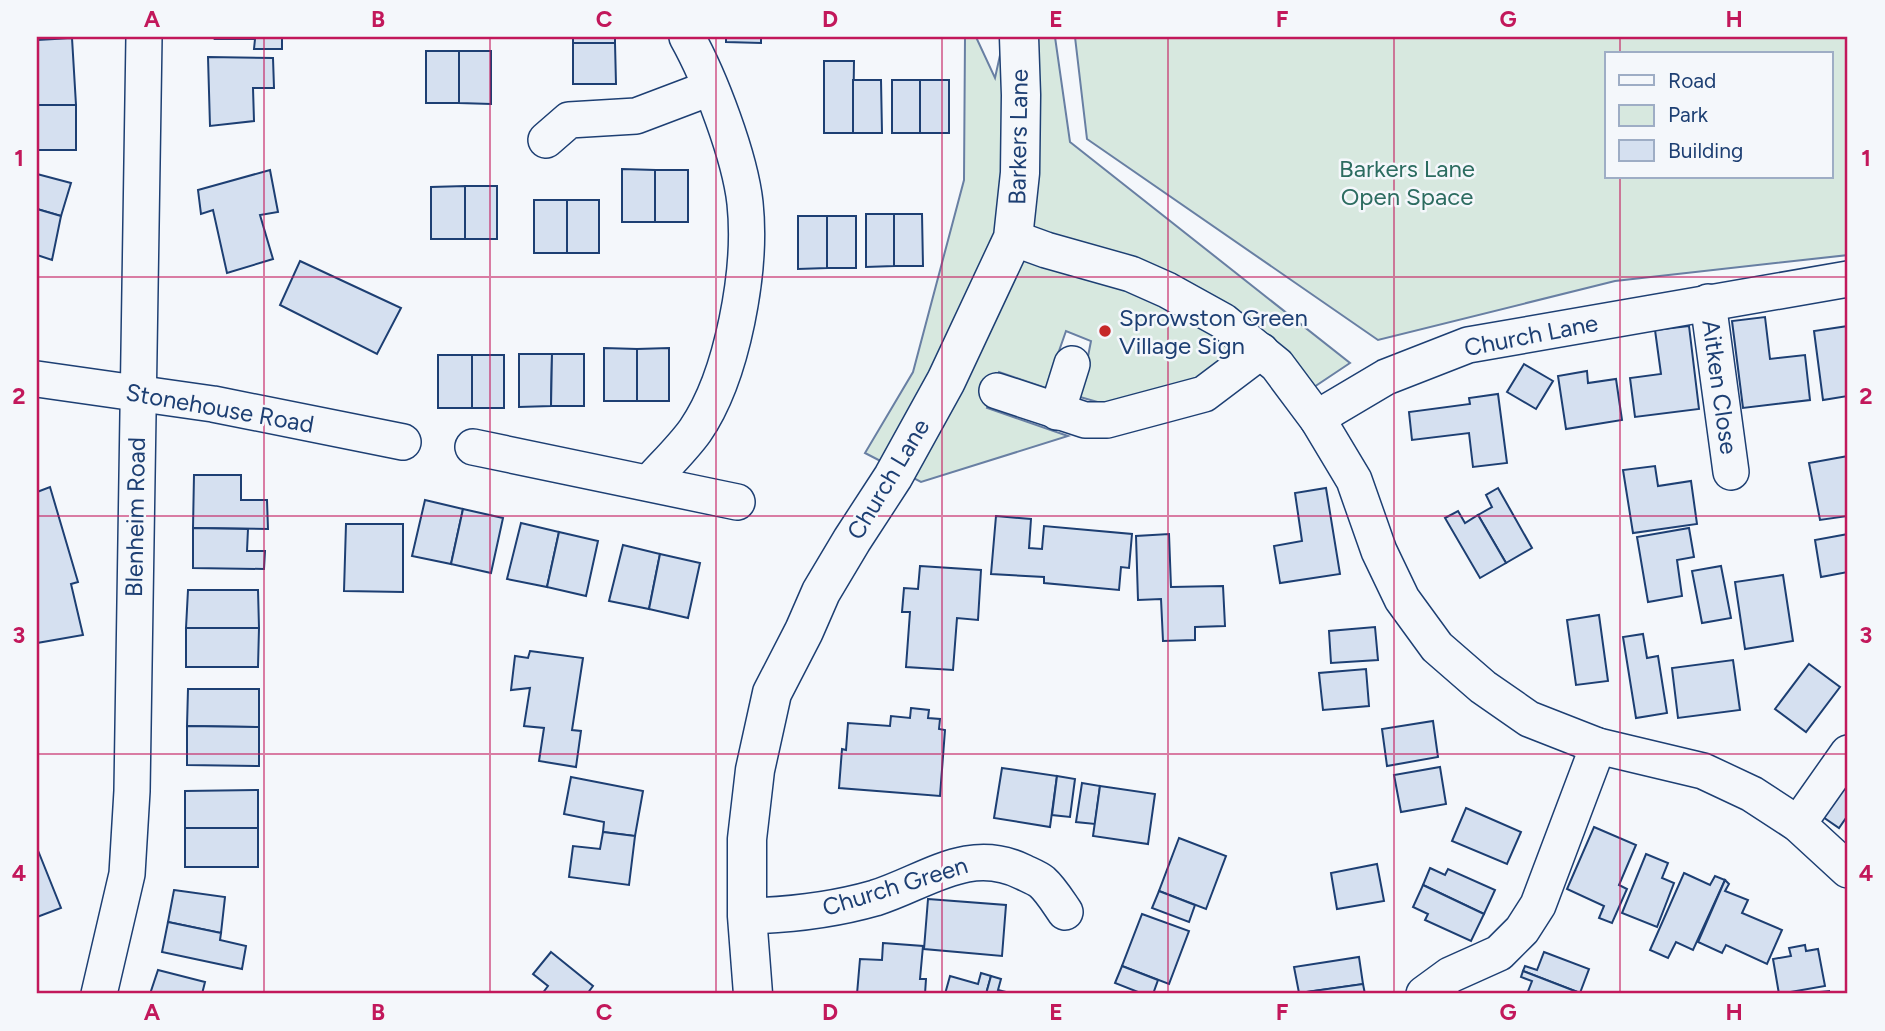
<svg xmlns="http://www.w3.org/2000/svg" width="1885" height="1031" font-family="Figtree,sans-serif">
  <rect width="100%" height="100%" fill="#f4f7fb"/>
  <g fill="#d7e8df" stroke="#687fa3" stroke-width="2" fill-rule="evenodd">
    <polygon points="965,37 976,37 995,78 1004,37 1055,37 1070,142 1350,363 1314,387 1261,333 1196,378 1108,405 1080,397 1091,341 1066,331 1046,388 999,372 987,408 1068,436 921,482 865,453 913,372 964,180"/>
    <path d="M1075 37H1848V255L1615 281 1378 340 1087 139ZM1607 54H1831V177H1607Z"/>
  </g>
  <g fill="#d5e0f0" stroke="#1d3f73" stroke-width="2">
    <polygon points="216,37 282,37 282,49 254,49 255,39 215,39"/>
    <rect x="573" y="37" width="42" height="6"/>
    <polygon points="726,37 761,37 761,43 726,42"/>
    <polygon points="72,38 76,105 37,105 37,40"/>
    <polygon points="573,43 615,43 616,84 573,84"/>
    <rect x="426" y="51" width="33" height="52"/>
    <polygon points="459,51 491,51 491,104 459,103"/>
    <polygon points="208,57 273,58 274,88 253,88 254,121 210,126"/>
    <polygon points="824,61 854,61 853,133 824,133"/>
    <polygon points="853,80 881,80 882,133 853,133"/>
    <rect x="892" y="80" width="28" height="53"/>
    <rect x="920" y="80" width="29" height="53"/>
    <rect x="37" y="105" width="39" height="45"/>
    <polygon points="622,169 655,170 655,222 622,222"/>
    <polygon points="270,170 278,212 260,215 273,259 227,273 213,210 201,214 198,190"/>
    <rect x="655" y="170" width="33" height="52"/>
    <polygon points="37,174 71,183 61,216 37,209"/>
    <rect x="465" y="186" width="32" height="53"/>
    <polygon points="465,186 465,239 431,239 431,187"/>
    <rect x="534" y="200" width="33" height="53"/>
    <rect x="567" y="200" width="32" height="53"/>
    <polygon points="37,209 61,216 52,260 37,255"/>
    <polygon points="866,214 894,214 894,266 866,267"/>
    <polygon points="894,214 922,214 923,266 894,266"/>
    <polygon points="798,216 827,216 827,268 798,269"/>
    <rect x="827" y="216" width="29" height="52"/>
    <polygon points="300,261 401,308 377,354 280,305"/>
    <polygon points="1765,317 1770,359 1805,355 1810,400 1743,408 1732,321"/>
    <polygon points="1689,326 1699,409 1635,417 1630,378 1661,374 1655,330"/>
    <polygon points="1848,326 1848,396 1823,400 1814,331"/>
    <polygon points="604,348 637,349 637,401 604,401"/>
    <polygon points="669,348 669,401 637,401 637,349"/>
    <polygon points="519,354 552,354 551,406 519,407"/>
    <polygon points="552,354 584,354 584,406 551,406"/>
    <rect x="438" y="355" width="34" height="53"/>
    <rect x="472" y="355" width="32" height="53"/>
    <polygon points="1524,364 1553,381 1536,409 1507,392"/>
    <polygon points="1587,371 1588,383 1616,379 1622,420 1566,429 1558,376"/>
    <polygon points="1498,394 1507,463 1473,467 1469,433 1412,440 1409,412 1470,404 1469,398"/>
    <polygon points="1848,456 1848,516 1820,520 1809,463"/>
    <polygon points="1655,466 1658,486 1691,481 1697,524 1633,533 1623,470"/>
    <polygon points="194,475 241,475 241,500 267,500 268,529 193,528"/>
    <polygon points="50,487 78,582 71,584 83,635 37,643 37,492"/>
    <polygon points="1326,488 1340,574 1280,583 1274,546 1302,541 1295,493"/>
    <polygon points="1498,488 1532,548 1506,563 1478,515 1492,507 1486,495"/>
    <polygon points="425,500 463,509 451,564 412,556"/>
    <polygon points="463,509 503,518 491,573 451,564"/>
    <polygon points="1458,511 1465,523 1478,515 1506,563 1480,578 1445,518"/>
    <polygon points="996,516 1031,519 1029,548 1042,549 1044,526 1132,534 1129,568 1121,567 1119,590 1044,583 1044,577 991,574"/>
    <polygon points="521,523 559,532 547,587 507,579"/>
    <polygon points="346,524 403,524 403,592 344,591"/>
    <polygon points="193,528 248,529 247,551 265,551 264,569 193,568"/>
    <polygon points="1689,528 1694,557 1677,560 1682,596 1648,602 1637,537"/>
    <polygon points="559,532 598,541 586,596 547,587"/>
    <polygon points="1169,534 1171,587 1223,586 1225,626 1195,627 1195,640 1163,641 1161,599 1138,600 1136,536"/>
    <polygon points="1848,534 1848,572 1821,577 1815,540"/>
    <polygon points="623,545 660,554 649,609 609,601"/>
    <polygon points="660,554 700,563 688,618 649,609"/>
    <polygon points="920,566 981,570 978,620 957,618 953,670 906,667 910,612 902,612 904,588 918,589"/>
    <polygon points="1721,566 1731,618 1702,623 1692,571"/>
    <polygon points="1783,575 1793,641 1745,649 1735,582"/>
    <polygon points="188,590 258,590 259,628 186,628"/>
    <polygon points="1599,615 1608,681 1576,685 1567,620"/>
    <polygon points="1375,627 1378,660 1331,663 1329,631"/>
    <polygon points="186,628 259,628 258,667 186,667"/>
    <polygon points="1643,634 1647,658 1658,656 1667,713 1636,718 1623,637"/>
    <polygon points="530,651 583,658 572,730 581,731 576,767 539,761 544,728 524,726 530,688 511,690 515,656 528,658"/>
    <polygon points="1733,660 1740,710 1678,718 1672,668"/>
    <polygon points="1809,664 1840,687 1806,732 1775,709"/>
    <polygon points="1366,669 1369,706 1323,710 1319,673"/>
    <polygon points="188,689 259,689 259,727 187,726"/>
    <polygon points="911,708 929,710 928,718 940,719 939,729 945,730 940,796 839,788 842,749 846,750 848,723 890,726 891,716 910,718"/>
    <polygon points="1433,721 1438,757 1387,766 1382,729"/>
    <polygon points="187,726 259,727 259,766 187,765"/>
    <polygon points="1440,767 1446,804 1401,812 1394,775"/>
    <polygon points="1002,768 1057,776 1050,827 994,818"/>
    <polygon points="1057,776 1075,779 1070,817 1052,815"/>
    <polygon points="571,777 643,791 635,836 603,832 604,822 564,814"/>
    <polygon points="1082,783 1100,786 1095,824 1076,822"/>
    <polygon points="1100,786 1155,794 1148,844 1093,836"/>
    <polygon points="1843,788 1848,792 1848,815 1839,828 1823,817"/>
    <polygon points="258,790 258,828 185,828 185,791"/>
    <polygon points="1466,808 1521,832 1507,864 1452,841"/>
    <polygon points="1594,827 1636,845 1619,885 1627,889 1612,923 1599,918 1604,906 1567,889"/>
    <rect x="185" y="828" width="73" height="39"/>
    <polygon points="603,832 635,836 629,885 569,877 573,846 600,849"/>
    <polygon points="1179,838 1226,856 1206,909 1159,891"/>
    <polygon points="37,848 61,908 37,917"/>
    <polygon points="1646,854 1668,863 1662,878 1674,883 1657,927 1622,913"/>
    <polygon points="1377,864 1384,901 1337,909 1331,873"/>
    <polygon points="1430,868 1445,875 1448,869 1495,890 1484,914 1423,885"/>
    <polygon points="1684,873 1710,885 1715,876 1725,880 1693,950 1676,942 1668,958 1650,950"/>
    <polygon points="1725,880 1729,884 1725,891 1748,900 1742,913 1782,930 1767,964 1726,945 1722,953 1698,942"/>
    <polygon points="1423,885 1484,914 1471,941 1425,920 1428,914 1413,907"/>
    <polygon points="174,890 225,897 221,933 168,922"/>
    <polygon points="1159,891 1195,905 1189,922 1152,908"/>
    <polygon points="928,899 1006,905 1002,956 924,949"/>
    <polygon points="1142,914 1189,931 1169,984 1122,966"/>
    <polygon points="168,922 221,933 220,940 246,946 242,969 162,952"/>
    <polygon points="883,943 923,946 920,979 926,979 925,994 857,994 860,959 882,960"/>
    <polygon points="1805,945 1806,951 1818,949 1825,986 1779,994 1773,959 1791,956 1789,948"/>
    <polygon points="551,952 593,986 587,994 542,994 548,986 533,974"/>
    <polygon points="1544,952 1589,969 1580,993 1523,971 1525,966 1537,970"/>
    <polygon points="1359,957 1363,984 1299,993 1294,967"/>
    <polygon points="1122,966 1158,980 1153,994 1143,994 1115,983"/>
    <polygon points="158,970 205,982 202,994 150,994"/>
    <polygon points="1523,971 1580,993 1580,994 1527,994 1532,981 1521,977"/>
    <polygon points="981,973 991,976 986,994 945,994 950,976 978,984"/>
    <polygon points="991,976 1001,979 998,990 1014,994 986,994"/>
    <polygon points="1363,984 1365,994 1299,994 1299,993"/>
    <polygon points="1829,991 1829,994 1799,994"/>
  </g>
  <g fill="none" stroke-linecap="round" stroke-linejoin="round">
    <defs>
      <g id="minor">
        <polyline points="546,140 569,120 636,116 710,88"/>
        <polyline points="1013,238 1046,250 1131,274 1167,290 1223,321 1277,365 1318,420 1354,480 1379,551 1402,599 1437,647 1483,687 1529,719 1598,746 1703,771 1752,794 1798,824 1848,870"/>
        <polyline points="1708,302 1731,472"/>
        <polyline points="37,379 213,404 403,442"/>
        <polyline points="997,391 1085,420 1107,420 1204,394 1261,351"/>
        <polyline points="1057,412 1072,364"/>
        <polyline points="1318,420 1332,409 1386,377 1468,345 1848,279"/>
        <polyline points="473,447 737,502"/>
        <path d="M649 483C664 466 682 449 695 431 733 376 752 269 745 203 740 157 710 78 687 37"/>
        <polyline points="1798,824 1848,753"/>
        <path d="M747 916C790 915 833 910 875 898 926 882 969 845 1023 872 1029 875 1037 878 1042 882 1051 890 1058 902 1065 912"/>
        <polyline points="99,994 127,874 132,791 144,37"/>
        <polyline points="1424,994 1450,975 1499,953 1522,930 1538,905 1598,746"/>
      </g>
      <polyline id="tertiary" points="753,994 747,916 747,839 755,770 772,693 804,631 821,592 852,540 893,477 946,381 1013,238 1020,173 1021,95 1019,37"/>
    </defs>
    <use href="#minor" stroke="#1d3f73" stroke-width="38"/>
    <use href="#tertiary" stroke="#1d3f73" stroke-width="41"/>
    <use href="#minor" stroke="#f4f7fb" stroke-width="35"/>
    <use href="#tertiary" stroke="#f4f7fb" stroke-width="38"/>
  </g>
  <path fill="none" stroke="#c2185b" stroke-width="2" stroke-opacity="0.55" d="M264 37V994M490 37V994M716 37V994M942 37V994M1168 37V994M1394 37V994M1620 37V54M1620 177V994M37 277H1848M37 516H1848M37 754H1848"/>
  <circle fill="#c62828" stroke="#f4f7fb" stroke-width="2.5" cx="1105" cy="331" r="7"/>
  <g text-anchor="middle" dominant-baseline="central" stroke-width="5" stroke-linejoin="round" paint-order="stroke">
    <g font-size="24" fill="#1d3f73" stroke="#f4f7fb">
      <text transform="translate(1018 137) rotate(-89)">Barkers Lane</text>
      <text transform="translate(1531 335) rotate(-11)">Church Lane</text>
      <text transform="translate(1720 387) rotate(82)">Aitken Close</text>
      <text transform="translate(220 408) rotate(10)">Stonehouse Road</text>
      <text transform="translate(888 479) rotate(-59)">Church Lane</text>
      <text transform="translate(135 517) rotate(-89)">Blenheim Road</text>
      <text transform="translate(895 886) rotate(-17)">Church Green</text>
    </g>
    <g font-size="24" fill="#2c6c60" stroke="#f4f7fb">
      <text x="1407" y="168">Barkers Lane<tspan x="1407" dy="28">Open Space</tspan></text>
    </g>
    <g font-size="24" fill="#1d3f73" stroke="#f4f7fb" text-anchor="start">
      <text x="1119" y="317">Sprowston Green<tspan x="1119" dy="28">Village Sign</tspan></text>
    </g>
  </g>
  <rect width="1885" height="1031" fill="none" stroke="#f4f7fb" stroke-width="77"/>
  <rect x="1605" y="52" width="228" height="126" fill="#f4f7fb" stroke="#9eadc5" stroke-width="2"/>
  <rect x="1619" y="75" width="35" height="10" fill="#f4f7fb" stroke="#9eadc5" stroke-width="2"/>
  <text x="1668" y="88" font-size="21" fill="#1d3f73">Road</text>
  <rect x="1619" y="105" width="35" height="21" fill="#d7e8df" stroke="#9eadc5" stroke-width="2"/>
  <text x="1668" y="122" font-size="21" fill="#1d3f73">Park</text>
  <rect x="1619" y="140" width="35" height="21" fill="#d5e0f0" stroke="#9eadc5" stroke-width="2"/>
  <text x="1668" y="158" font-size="21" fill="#1d3f73">Building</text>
  <rect x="38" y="38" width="1808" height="954" fill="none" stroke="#c2185b" stroke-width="2.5"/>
  <g font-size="23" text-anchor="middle" font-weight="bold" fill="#c2185b">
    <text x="152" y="27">A</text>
    <text x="378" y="27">B</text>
    <text x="604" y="27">C</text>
    <text x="830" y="27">D</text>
    <text x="1056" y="27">E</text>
    <text x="1282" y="27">F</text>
    <text x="1508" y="27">G</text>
    <text x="1734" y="27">H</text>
    <text x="19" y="166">1</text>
    <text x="1866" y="166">1</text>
    <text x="19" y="404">2</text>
    <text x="1866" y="404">2</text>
    <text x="19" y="643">3</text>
    <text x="1866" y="643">3</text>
    <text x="19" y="881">4</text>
    <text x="1866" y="881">4</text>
    <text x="152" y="1020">A</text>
    <text x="378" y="1020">B</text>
    <text x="604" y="1020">C</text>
    <text x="830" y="1020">D</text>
    <text x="1056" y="1020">E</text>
    <text x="1282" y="1020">F</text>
    <text x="1508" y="1020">G</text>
    <text x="1734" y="1020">H</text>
  </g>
</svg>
